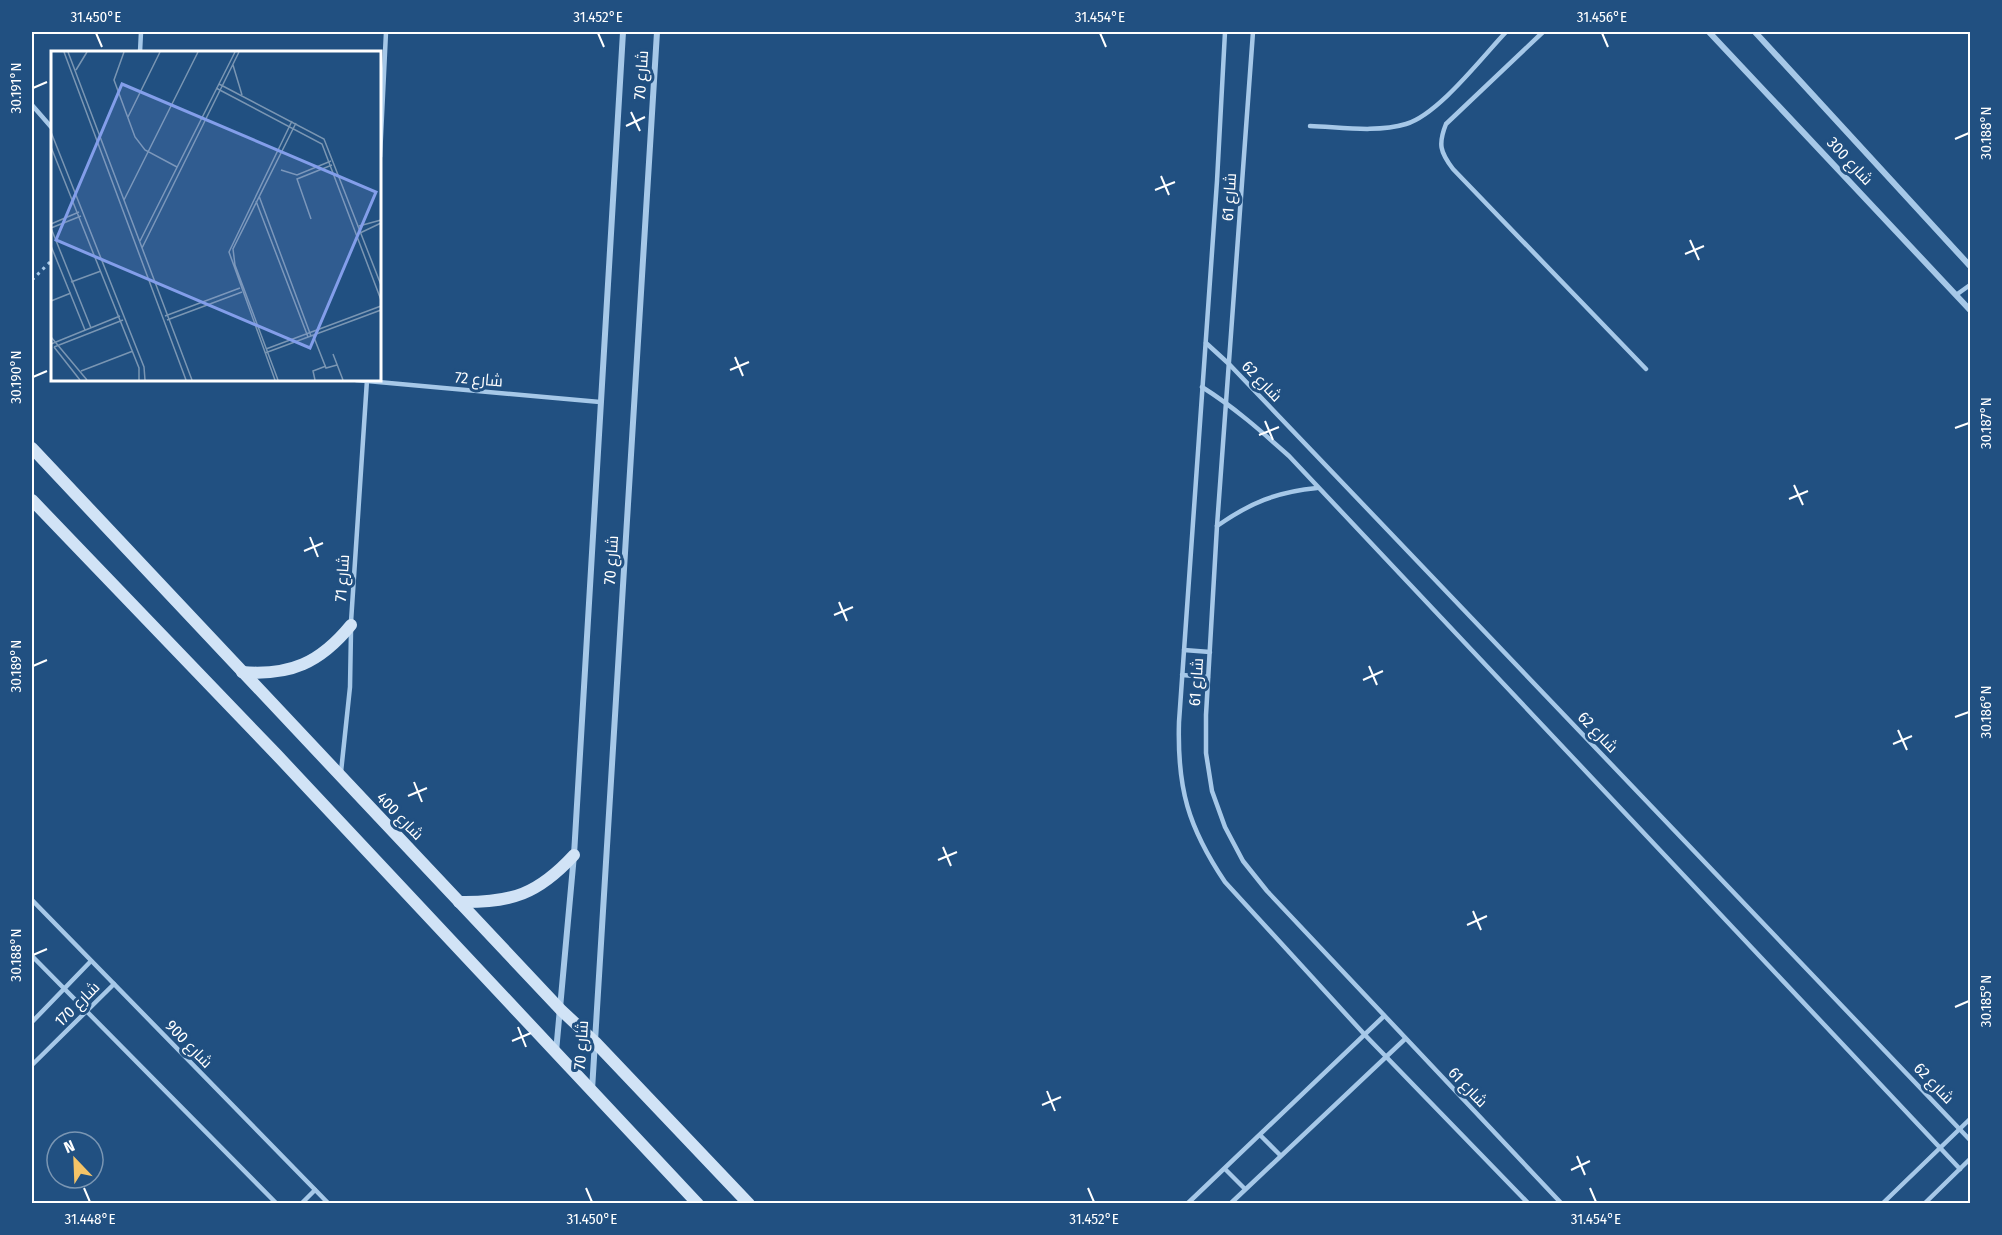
<svg xmlns="http://www.w3.org/2000/svg" width="2002" height="1235" font-family="'Fira Sans Condensed',Cairo,sans-serif">
  <rect width="100%" height="100%" fill="#215081"/>
  <g fill="none" stroke-linecap="round" stroke-linejoin="round">
    <polyline stroke="#a6c8e8" stroke-width="3" stroke-dasharray="3 4.5" stroke-linecap="butt" points="32,280 52,260"/>
    <g stroke="#a6c8e8" stroke-width="4.5">
      <path d="M1225 32 1217 181 1179 722C1177 788 1188 827 1225 882L1365 1035 1529 1204"/>
      <polyline points="1253,32 1217,526 1206,715 1206,753 1212,791 1225,827 1243,861 1267,891 1562,1204"/>
      <path d="M1543 32 1446 124C1438 144 1440 152 1453 169L1646 369"/>
      <polyline points="140,52 141,32"/>
      <polyline points="32,105 52,128"/>
      <path d="M1310 126C1340 127 1376 133 1406 124 1439 114 1482 57 1506 32"/>
      <polyline points="380,157 386,32"/>
      <polyline points="1956,295 1970,285"/>
      <polyline points="1206,343 1229,364 1970,1140"/>
      <polyline points="356,380 600,402"/>
      <path d="M1202 387C1234 407 1261 431 1289 456L1960 1169"/>
      <path d="M1217 526C1250 503 1276 492 1317 488"/>
      <polyline points="351,622 367,380"/>
      <polyline points="1184,650 1210,652"/>
      <polyline points="1182,675 1208,677"/>
      <polyline points="341,772 350,687 351,631"/>
      <polyline points="32,900 329,1204"/>
      <polyline points="32,956 277,1204"/>
      <polyline points="32,1022 91,961"/>
      <polyline points="32,1065 114,984"/>
      <polyline points="1260,1135 1280,1155"/>
      <polyline points="1225,1169 1245,1189"/>
      <polyline points="301,1204 315,1190"/>
      <polyline points="1187,1204 1384,1016"/>
      <polyline points="1230,1204 1405,1039"/>
      <polyline points="1882,1204 1970,1119"/>
      <polyline points="1924,1204 1970,1159"/>
    </g>
    <g stroke="#a6c8e8" stroke-width="6">
      <polyline points="1709,32 1970,310"/>
      <polyline points="1755,32 1970,266"/>
      <polyline points="556,1052 574,855 623,32"/>
      <polyline points="592,1090 657,32"/>
    </g>
    <g stroke="#d1e3f6" stroke-width="12">
      <polyline points="32,448 561,1010 595,1042 749,1204"/>
      <polyline points="32,500 277,755 698,1204"/>
      <path d="M242 672C290 676 320 663 351 625"/>
      <path d="M459 902C512 903 538 894 574 855"/>
    </g>
  </g>
  <path fill="none" stroke="#fff" stroke-width="2" d="M96 33 102 47M598 33 604 47M1100 33 1106 47M1602 33 1608 47M33 88 47 82M631 112 640 131M626 126 645 117M1955 139 1969 133M1161 176 1169 195M1155 190 1175 182M1690 240 1699 260M1685 254 1704 246M735 357 743 376M730 370 749 362M33 377 47 371M1265 421 1273 440M1955 428 1969 423M1259 435 1279 427M1794 485 1803 505M1789 499 1808 491M310 537 318 557M304 551 323 543M839 602 847 621M834 615 853 607M33 666 47 660M1369 666 1377 685M1363 680 1383 671M1955 717 1969 712M1898 730 1907 750M1893 744 1912 736M414 782 422 802M408 796 427 788M943 847 951 866M938 860 957 852M1473 911 1481 930M1467 925 1487 916M33 955 47 949M1955 1007 1969 1001M518 1027 526 1047M512 1041 531 1033M1047 1091 1055 1111M1042 1105 1061 1097M1577 1156 1585 1175M1571 1170 1590 1161M84 1188 90 1202M586 1188 592 1202M1088 1188 1094 1202M1590 1188 1596 1202"/>
  <g text-anchor="middle" dominant-baseline="central" stroke-width="6" stroke-linejoin="round" paint-order="stroke">
    <g font-size="16" fill="#fff" stroke="#215081">
      <text transform="translate(641 75) rotate(-86)">شارع 70</text>
      <text transform="translate(1850 161) rotate(47)">شارع 300</text>
      <text transform="translate(1229 197) rotate(-86)">شارع 61</text>
      <text transform="translate(479 379) rotate(5)">شارع 72</text>
      <text transform="translate(1262 381) rotate(46)">شارع 62</text>
      <text transform="translate(611 560) rotate(-86)">شارع 70</text>
      <text transform="translate(342 578) rotate(-86)">شارع 71</text>
      <text transform="translate(1196 682) rotate(-86)">شارع 61</text>
      <text transform="translate(1598 732) rotate(46)">شارع 62</text>
      <text transform="translate(400 816) rotate(46)">شارع 400</text>
      <text transform="translate(77 1004) rotate(-45)">شارع 170</text>
      <text transform="translate(189 1044) rotate(46)">شارع 900</text>
      <text transform="translate(581 1045) rotate(-86)">شارع 70</text>
      <text transform="translate(1934 1083) rotate(46)">شارع 62</text>
      <text transform="translate(1468 1087) rotate(46)">شارع 61</text>
    </g>
  </g>
  <g transform="translate(51 51)">
    <rect width="330" height="330" fill="#215081"/>
    <path fill="none" stroke="#7a96b3" stroke-width="1.5" d="M13 1 135 329M17 1 141 329M73 1 63 29 84 86 94 99 126 116M182 14 191 44M25 19 36 1M168 33 273 88 330 234M165 37 271 93 330 249M77 66 109 1M0 81 93 316 94 329M0 96 88 317V329M230 119 246 124 280 110M208 145 260 285M73 149 147 1M205 150 257 286M260 168 246 128 281 114M0 173 28 161M308 175 330 169M0 177 40 277M0 177 30 165M309 182 330 172M89 190 184 1M0 195 34 279M91 197 188 1M20 231 50 220M0 250 20 242M114 265 189 237M116 269 191 241M262 284 275 317 286 314M0 286 36 329M0 293 69 265M3 296 72 269M3 296 29 329M215 298 330 255M214 302 330 259M282 303 292 329M30 320 82 300M224 329 178 201 241 70M227 329 184 214 182 198 245 72M264 329 262 320 275 315"/>
    <path fill="#839eea" fill-opacity="0.15" stroke="#839eea" stroke-width="3" d="M71 33 325 141 259 297 5 189Z"/>
    <rect width="330" height="330" fill="none" stroke="#fff" stroke-width="3"/>
  </g>
  <rect width="2002" height="1235" fill="none" stroke="#215081" stroke-width="66"/>
  <g transform="translate(75 1160) rotate(337)"><circle r="28" fill="#215081" stroke="#7a96b3" stroke-width="1.5"/>
  <path d="M0-4.5L10 22L0 15L-10 22Z" fill="#f5c467"/>
  <text y="-9" font-size="16" font-weight="bold" text-anchor="middle" fill="#ffffff">N</text>
  </g>
  <rect x="33" y="33" width="1936" height="1169" fill="none" stroke="#fff" stroke-width="2"/>
  <g font-size="15" text-anchor="middle" fill="#fff">
    <text x="96" y="22">31.450°E</text>
    <text x="598" y="22">31.452°E</text>
    <text x="1100" y="22">31.454°E</text>
    <text x="1602" y="22">31.456°E</text>
    <text transform="translate(16 88) rotate(-90)" y="5">30.191°N</text>
    <text transform="translate(1986 133) rotate(-90)" y="5">30.188°N</text>
    <text transform="translate(16 377) rotate(-90)" y="5">30.190°N</text>
    <text transform="translate(1986 423) rotate(-90)" y="5">30.187°N</text>
    <text transform="translate(16 666) rotate(-90)" y="5">30.189°N</text>
    <text transform="translate(1986 712) rotate(-90)" y="5">30.186°N</text>
    <text transform="translate(16 955) rotate(-90)" y="5">30.188°N</text>
    <text transform="translate(1986 1001) rotate(-90)" y="5">30.185°N</text>
    <text x="90" y="1224">31.448°E</text>
    <text x="592" y="1224">31.450°E</text>
    <text x="1094" y="1224">31.452°E</text>
    <text x="1596" y="1224">31.454°E</text>
  </g>
</svg>
